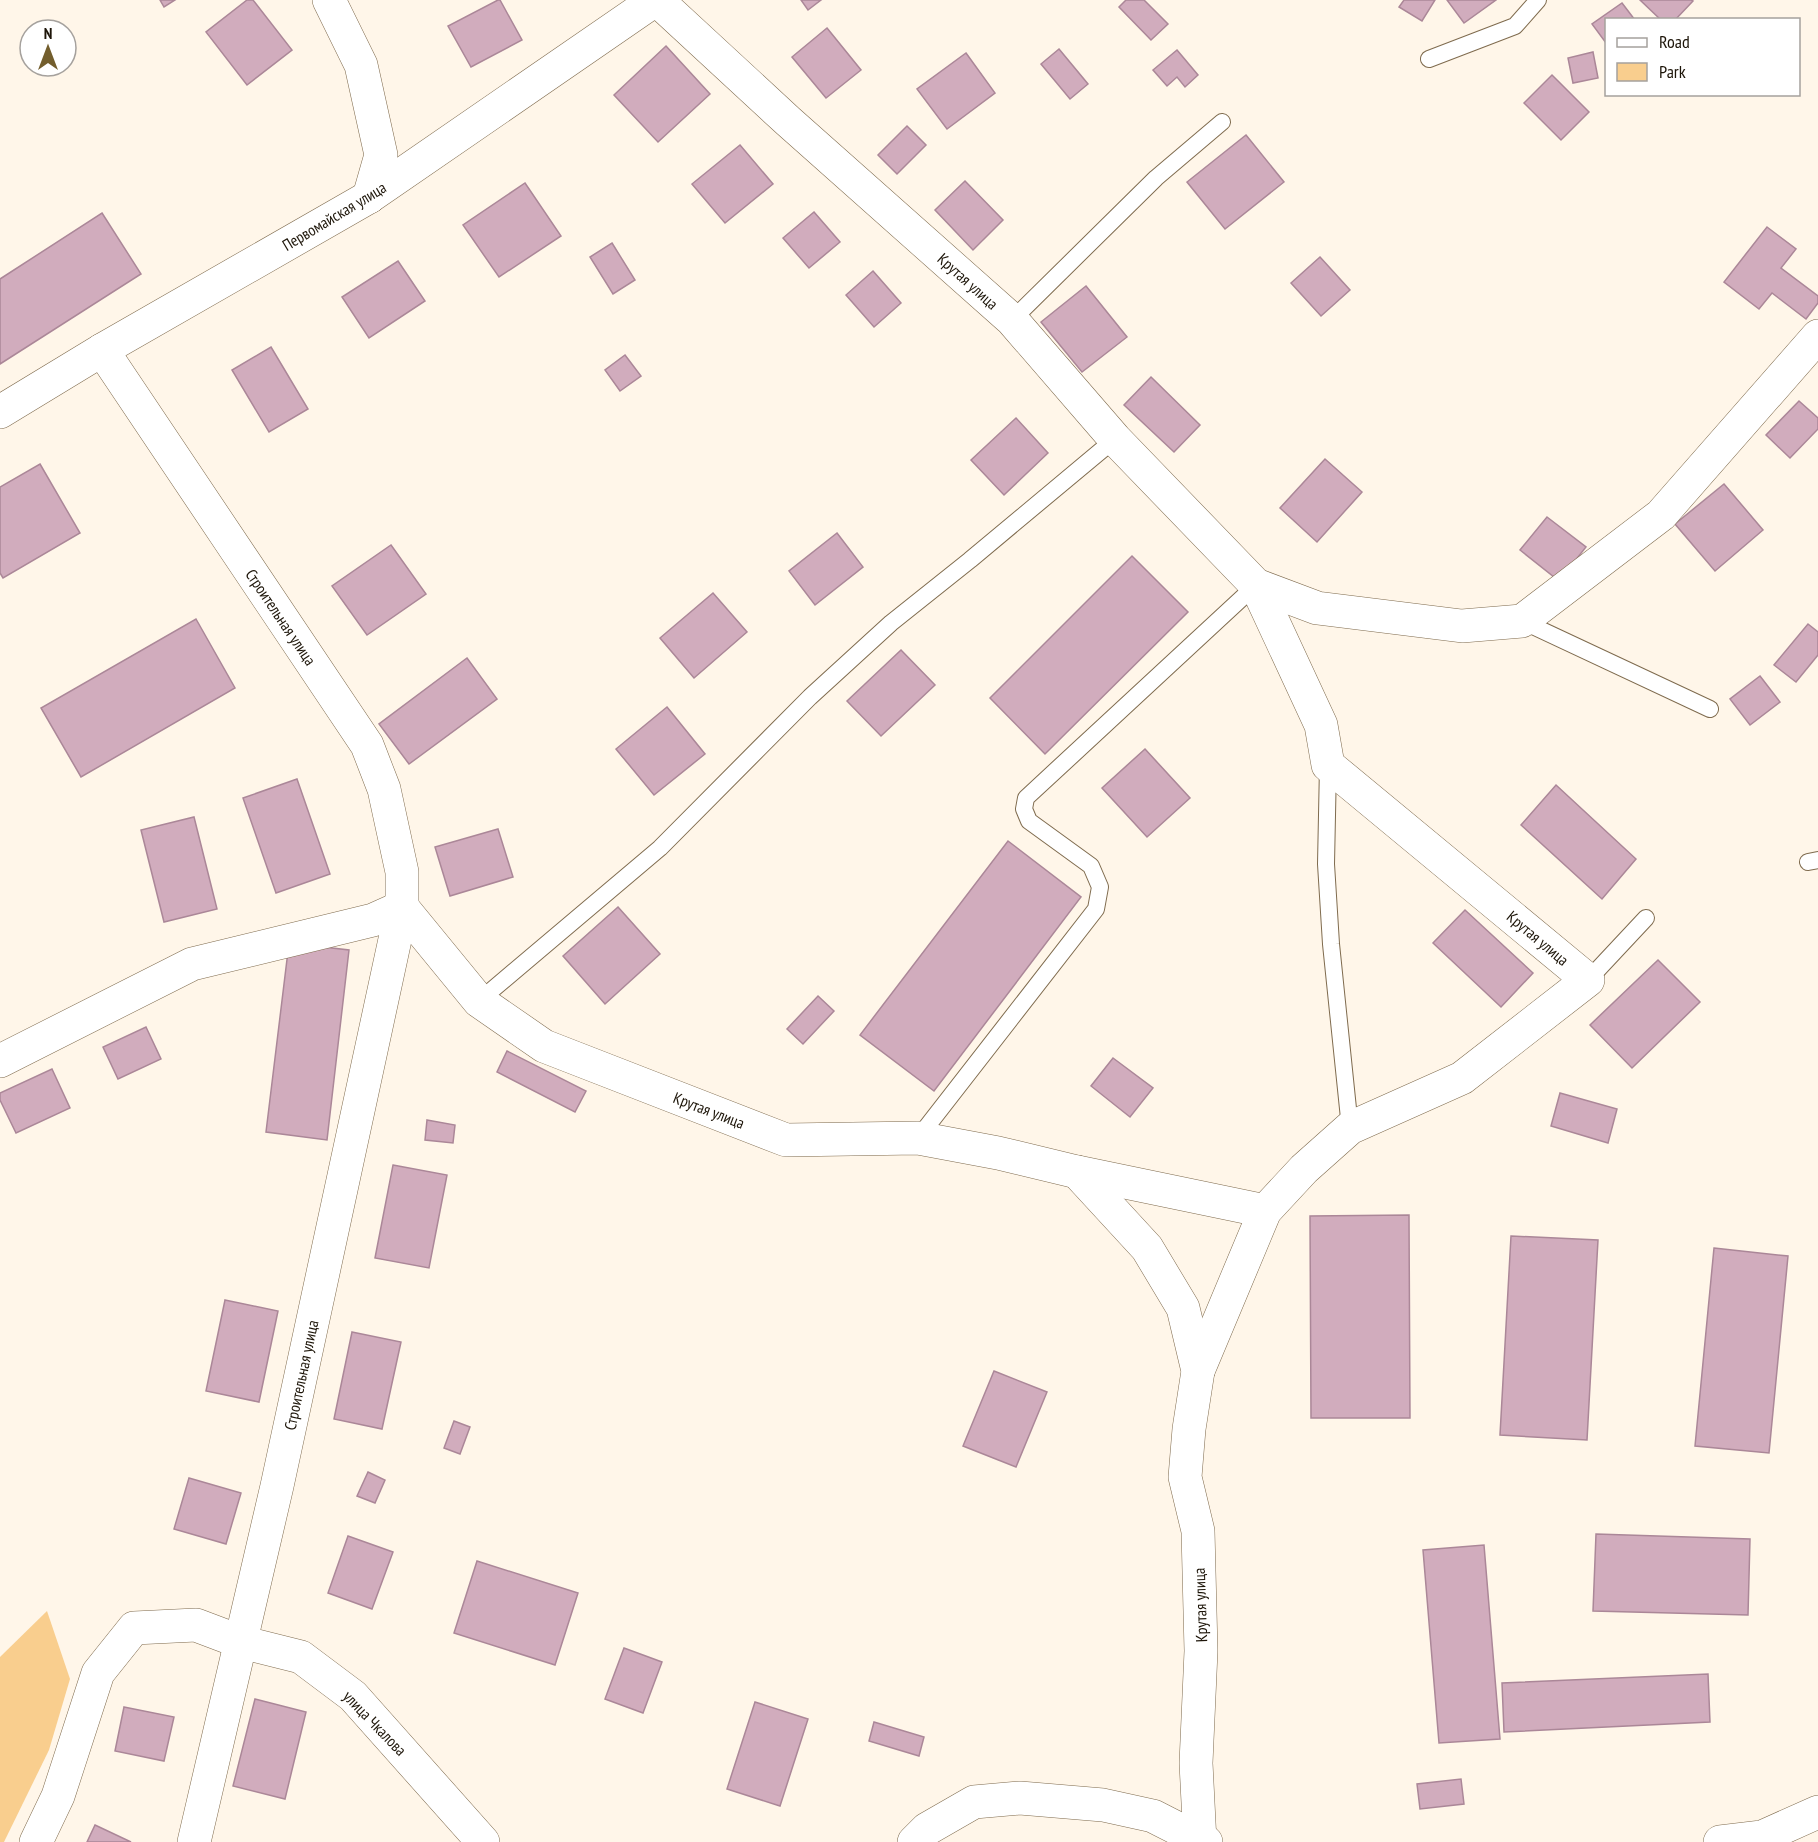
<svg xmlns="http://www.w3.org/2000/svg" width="1818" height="1842" font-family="'PT Sans Narrow',sans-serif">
  <rect width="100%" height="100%" fill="#fff6e9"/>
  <polygon fill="#f9ce8e" points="47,1611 70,1679 49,1750 4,1842 0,1842 0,1657"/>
  <g fill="#d1acbd" stroke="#ab8798" stroke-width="1.5">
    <polygon points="160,0 175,0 164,7"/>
    <polygon points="247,0 253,0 292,50 247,85 206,32"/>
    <polygon points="498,0 500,0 522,40 471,67 448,26"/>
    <polygon points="801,0 821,0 808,10"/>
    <polygon points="1126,0 1144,0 1168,24 1151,40 1119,7"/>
    <polygon points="1404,0 1435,0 1422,21 1399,7"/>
    <polygon points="1447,0 1496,0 1464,23"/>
    <polygon points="1640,0 1691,0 1693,1 1675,20 1661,20"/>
    <polygon points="1622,3 1635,20 1606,20 1606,43 1592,24"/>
    <polygon points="827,28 861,70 826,98 792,57"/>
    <polygon points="666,46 710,94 658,142 614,95"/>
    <polygon points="1059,49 1088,84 1070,99 1041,64"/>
    <polygon points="1177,50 1198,75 1185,87 1177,77 1167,86 1153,70"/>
    <polygon points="1593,52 1598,78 1573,83 1568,58"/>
    <polygon points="966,53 995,93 947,129 917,89"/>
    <polygon points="1552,75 1589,112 1561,140 1524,103"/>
    <polygon points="907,126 926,145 897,174 878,155"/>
    <polygon points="1246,135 1284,182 1225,229 1187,182"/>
    <polygon points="740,145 773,184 725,223 692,184"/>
    <polygon points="965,181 1003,220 973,250 935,210"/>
    <polygon points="525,183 561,236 499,277 463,225"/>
    <polygon points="814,212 840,242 809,268 783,238"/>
    <polygon points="102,213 141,274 0,364 0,279"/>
    <polygon points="1767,227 1796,249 1781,268 1818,296 1818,303 1806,319 1772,293 1759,309 1724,282"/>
    <polygon points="612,243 635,280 613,294 590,257"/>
    <polygon points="1320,257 1350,290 1321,316 1291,283"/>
    <polygon points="398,261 425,301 369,338 342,297"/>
    <polygon points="873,271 901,303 874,327 846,295"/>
    <polygon points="1086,286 1127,337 1082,372 1041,322"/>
    <polygon points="271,347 308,409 269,432 232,370"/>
    <polygon points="625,355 641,376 620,391 605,370"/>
    <polygon points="1151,377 1200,425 1174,452 1124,405"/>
    <polygon points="1799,401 1818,418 1818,429 1790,458 1766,435"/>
    <polygon points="1016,418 1048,453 1004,495 971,460"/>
    <polygon points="1325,459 1362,492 1317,542 1280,508"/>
    <polygon points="40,464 80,533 3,578 0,573 0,487"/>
    <polygon points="1724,484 1763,530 1715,571 1675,524"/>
    <polygon points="1547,517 1586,547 1559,581 1520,550"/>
    <polygon points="837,533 863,567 815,605 789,571"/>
    <polygon points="391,545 426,594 367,635 332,586"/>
    <polygon points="1132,556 1188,612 1045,754 990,698"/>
    <polygon points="713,593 747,632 694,678 660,638"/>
    <polygon points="196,619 235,688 81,777 41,708"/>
    <polygon points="1808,624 1818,632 1818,655 1796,682 1774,665"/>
    <polygon points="901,650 935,685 881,736 847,701"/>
    <polygon points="467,658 497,699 409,764 379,724"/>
    <polygon points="1760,676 1780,702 1750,725 1730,699"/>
    <polygon points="667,707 705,754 654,795 616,749"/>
    <polygon points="1145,749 1190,798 1147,837 1102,788"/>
    <polygon points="297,779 330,874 276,893 243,798"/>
    <polygon points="1556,785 1636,859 1602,899 1521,825"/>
    <polygon points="194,817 217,909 164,922 141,830"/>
    <polygon points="498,829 513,877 450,896 435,847"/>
    <polygon points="1008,841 1081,897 934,1091 860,1035"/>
    <polygon points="618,907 660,954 605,1004 563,956"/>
    <polygon points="1465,910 1533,973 1501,1007 1433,943"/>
    <polygon points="289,943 349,950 327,1140 266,1132"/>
    <polygon points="1658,960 1700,1002 1632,1068 1590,1025"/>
    <polygon points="818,996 834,1011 803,1044 787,1029"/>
    <polygon points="146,1027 161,1059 118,1079 103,1047"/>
    <polygon points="507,1051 586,1091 575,1112 497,1072"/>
    <polygon points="1113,1058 1153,1088 1130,1117 1091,1086"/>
    <polygon points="52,1069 70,1108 16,1133 0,1100 0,1093"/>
    <polygon points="1560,1093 1617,1109 1608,1143 1551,1126"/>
    <polygon points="427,1120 455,1125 453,1143 425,1140"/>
    <polygon points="393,1165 447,1175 429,1268 375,1258"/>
    <polygon points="1409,1215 1410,1418 1311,1418 1310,1216"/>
    <polygon points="1511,1236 1598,1240 1587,1440 1500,1435"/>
    <polygon points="1714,1248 1788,1256 1769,1453 1695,1446"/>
    <polygon points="225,1300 278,1311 259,1402 206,1391"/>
    <polygon points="352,1332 401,1342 382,1429 334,1419"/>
    <polygon points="994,1371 1047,1392 1016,1467 963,1446"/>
    <polygon points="454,1421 470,1427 460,1454 444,1448"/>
    <polygon points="368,1472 385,1480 375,1503 357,1496"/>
    <polygon points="189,1478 241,1493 226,1544 174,1529"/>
    <polygon points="1596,1534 1750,1539 1748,1615 1593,1611"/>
    <polygon points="348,1536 393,1552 372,1609 328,1593"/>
    <polygon points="1484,1545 1500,1739 1439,1743 1423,1550"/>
    <polygon points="477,1561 578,1593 555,1665 454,1633"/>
    <polygon points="624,1648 662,1662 643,1713 605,1699"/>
    <polygon points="1708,1674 1710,1722 1504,1732 1502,1683"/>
    <polygon points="255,1699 306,1712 285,1799 233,1786"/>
    <polygon points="755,1702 808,1719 780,1806 727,1789"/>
    <polygon points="124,1707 174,1717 164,1761 115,1751"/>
    <polygon points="874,1722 924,1737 919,1756 869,1741"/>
    <polygon points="1461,1779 1464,1804 1420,1809 1417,1784"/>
    <polygon points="95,1825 131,1842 87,1842"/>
  </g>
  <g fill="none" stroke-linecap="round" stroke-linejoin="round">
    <defs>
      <g id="service">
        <polyline points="1429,59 1515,26 1538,0"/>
        <polyline points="1012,320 1156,178 1222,122"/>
        <polyline points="1522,621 1710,709"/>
        <polyline points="1328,766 1326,864 1331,944 1350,1128"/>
        <polyline points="1808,862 1818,860"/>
        <polyline points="1588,980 1646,918"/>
        <polyline points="479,1001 660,848 810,697 891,623 970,560 1115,439"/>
        <polyline points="918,1138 1096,909 1100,887 1091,866 1029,821 1024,809 1026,798 1256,585"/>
      </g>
      <g id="minor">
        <polyline points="329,0 361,65 381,155 369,197"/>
        <polyline points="657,0 788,121 1012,320 1115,439 1256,585 1317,608 1462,626 1522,621 1661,515 1818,336"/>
        <polyline points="369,197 655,0"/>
        <polyline points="102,350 367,745 384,789 402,872 402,907 277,1486 194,1842"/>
        <polyline points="402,907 479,1001 544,1046 786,1140 918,1138 998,1153 1077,1172 1265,1211"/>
        <polyline points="0,1061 192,964 373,920 402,907"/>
        <polyline points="1077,1172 1147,1248 1183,1308 1198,1371 1189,1429 1185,1477 1198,1531 1201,1651 1196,1763 1200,1842"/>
        <polyline points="1198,1371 1265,1211 1304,1169 1350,1128 1462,1078 1588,980 1328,765 1321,725 1256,585"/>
        <polyline points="36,1842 58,1796 98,1673 134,1628 196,1625 241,1642 301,1657 353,1696 483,1842"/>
        <polyline points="914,1842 927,1829 974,1802 1020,1798 1103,1805 1153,1816 1200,1840 1206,1842"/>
        <polyline points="1720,1842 1762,1837 1818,1812"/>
      </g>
      <polyline id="tertiary" points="0,412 102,350 369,197"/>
    </defs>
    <use href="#service" stroke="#7f6b4e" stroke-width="18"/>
    <use href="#minor" stroke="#7f6b4e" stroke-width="34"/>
    <use href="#tertiary" stroke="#7f6b4e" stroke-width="34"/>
    <use href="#service" stroke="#fff" stroke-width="16"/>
    <use href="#minor" stroke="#fff" stroke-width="33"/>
    <use href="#tertiary" stroke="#fff" stroke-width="33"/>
  </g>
  <g text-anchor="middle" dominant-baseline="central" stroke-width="4.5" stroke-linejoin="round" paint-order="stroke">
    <g font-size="16" fill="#1d1509" stroke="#fff">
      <text transform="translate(334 216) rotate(-31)">Первомайская улица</text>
      <text transform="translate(968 281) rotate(42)">Крутая улица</text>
      <text transform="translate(281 617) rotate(56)">Строительная улица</text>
      <text transform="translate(1538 938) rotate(40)">Крутая улица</text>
      <text transform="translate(709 1110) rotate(21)">Крутая улица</text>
      <text transform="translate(301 1375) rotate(-78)">Строительная улица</text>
      <text transform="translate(1200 1605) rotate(-92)">Крутая улица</text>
      <text transform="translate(375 1723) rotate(46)">улица Чкалова</text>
    </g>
  </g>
  <rect x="1605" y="18" width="195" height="78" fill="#ffffff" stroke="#a5a19d" stroke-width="1.5"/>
  <rect x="1617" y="38" width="30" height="9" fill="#ffffff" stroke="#a5a19d" stroke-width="1.5"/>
  <text x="1659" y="48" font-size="18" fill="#1d1509">Road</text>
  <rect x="1617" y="63" width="30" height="18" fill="#f9ce8e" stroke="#a5a19d" stroke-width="1.5"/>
  <text x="1659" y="78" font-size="18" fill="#1d1509">Park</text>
  <g transform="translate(48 48)"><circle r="28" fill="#ffffff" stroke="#a5a19d" stroke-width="1.5"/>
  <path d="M0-4.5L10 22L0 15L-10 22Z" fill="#735e2d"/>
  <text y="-9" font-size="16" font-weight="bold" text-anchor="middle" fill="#1d1509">N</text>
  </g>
</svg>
